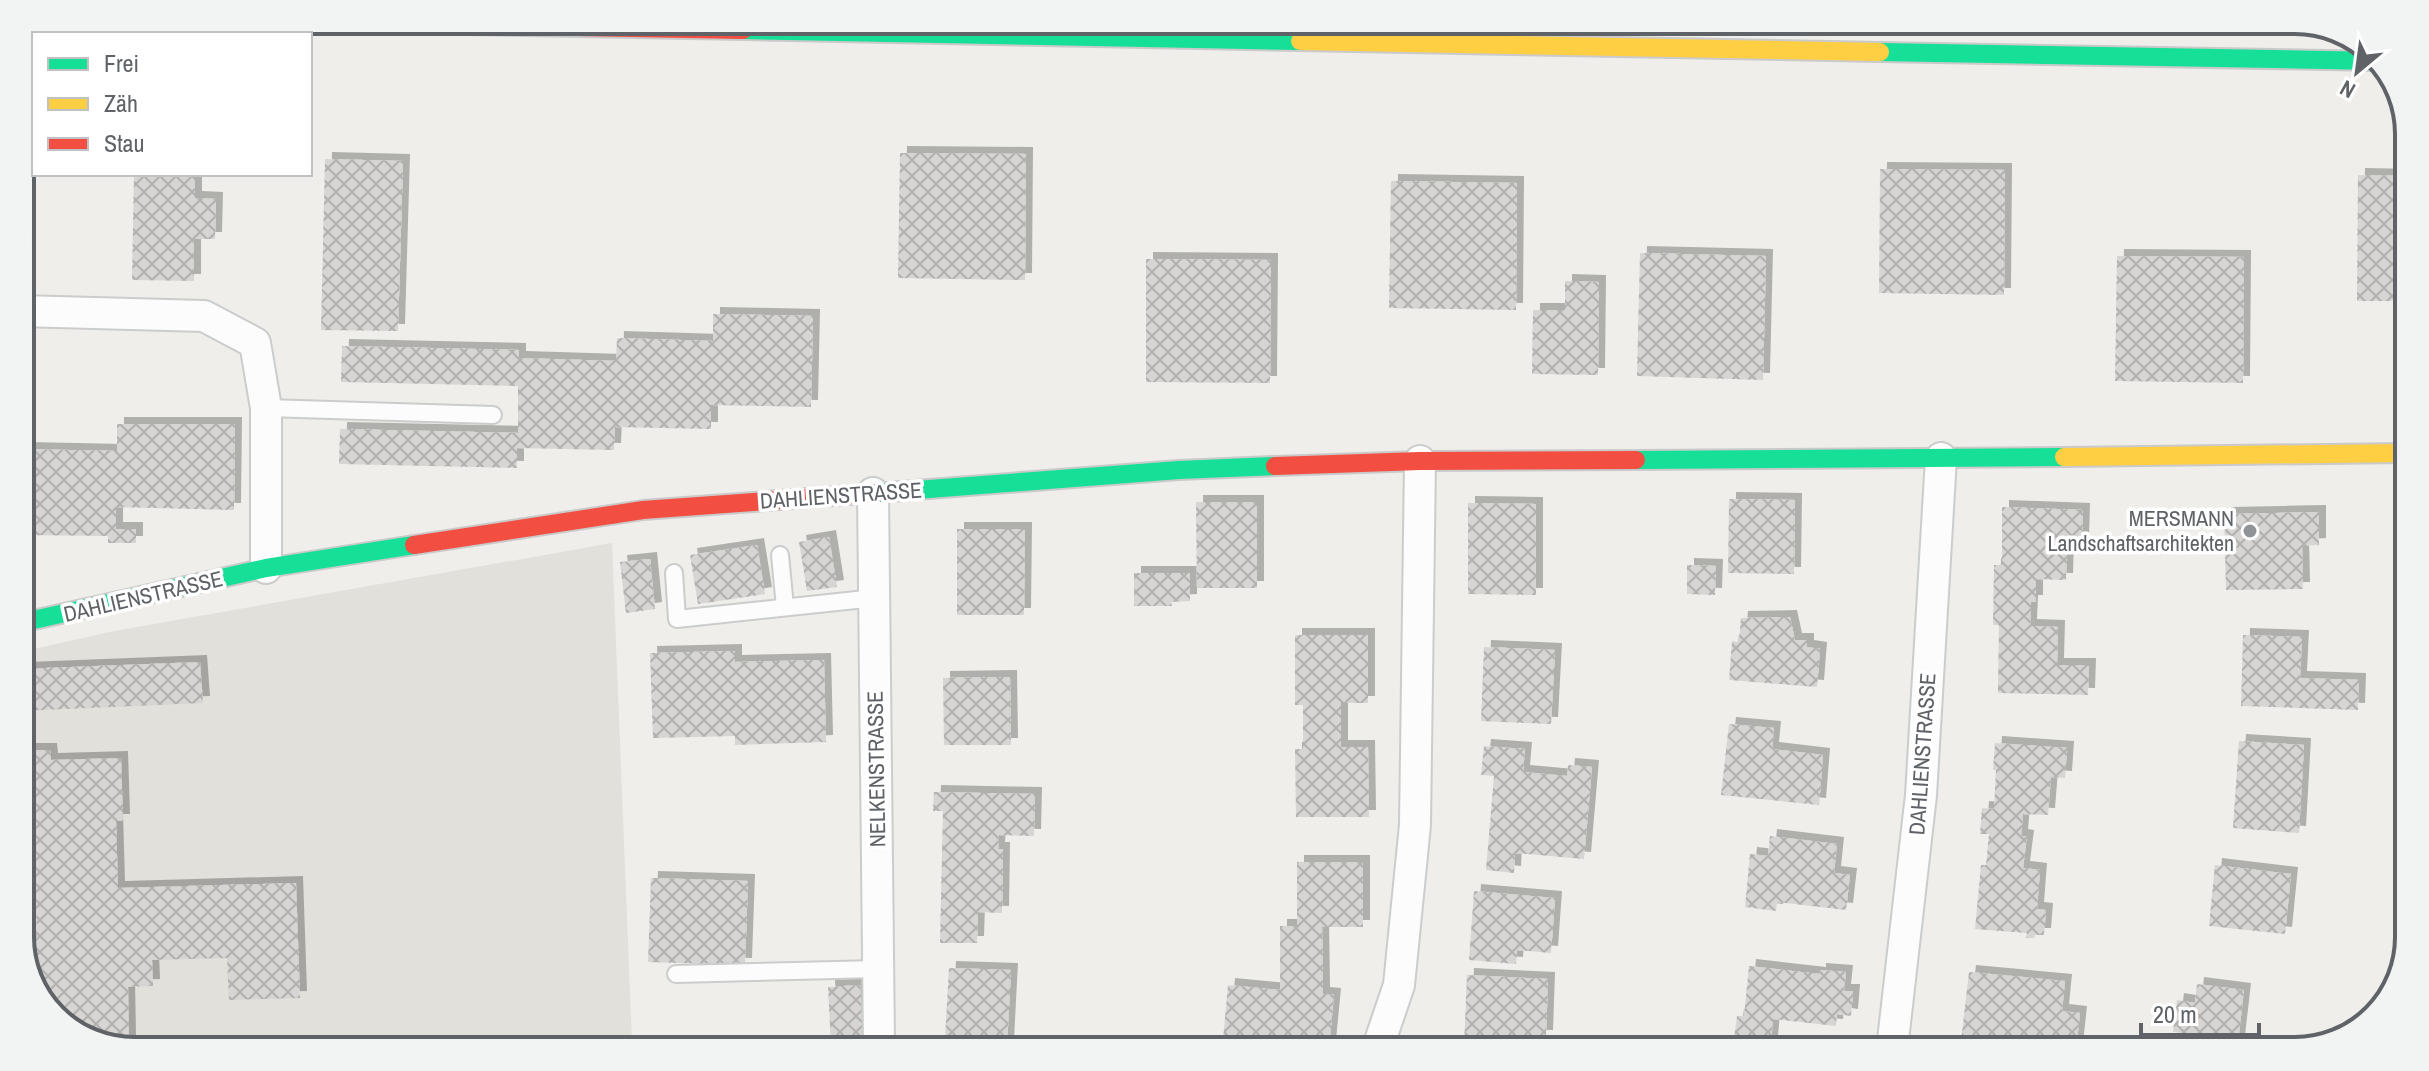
<svg xmlns="http://www.w3.org/2000/svg" width="2429" height="1071" font-family="'Archivo Narrow',sans-serif">
  <defs>
    <pattern id="building-cross-hatch" width="8" height="8" patternUnits="userSpaceOnUse" patternTransform="scale(2)"><rect width="8" height="8" fill="#d6d5d3"/><path d="M0 0l8 8M0 8l8-8" fill="none" stroke="#b1b0af"/></pattern>
    <filter id="shadow"><feDropShadow dx="7" dy="-7" stdDeviation="0" flood-color="#0004"/></filter>
  </defs>
  <rect width="100%" height="100%" fill="#efeeea"/>
  <polygon fill="#e2e0da" points="612,543 632,1044 90,1042 40,1001 20,945 20,652 114,631"/>
  <g fill="url(#building-cross-hatch)" filter="url(#shadow)">
    <polygon points="900,153 1026,154 1025,280 898,278"/>
    <polygon points="325,159 403,161 398,331 321,330"/>
    <polygon points="1880,169 2005,170 2004,295 1879,293"/>
    <polygon points="134,174 195,174 195,198 216,199 215,239 194,239 194,281 132,280"/>
    <polygon points="2358,175 2408,176 2407,301 2357,301"/>
    <polygon points="1391,181 1517,183 1516,310 1389,308"/>
    <rect x="20" y="195" width="9" height="41"/>
    <polygon points="1640,253 1766,256 1763,380 1637,376"/>
    <polygon points="2117,256 2244,257 2243,383 2115,381"/>
    <polygon points="1146,259 1271,260 1270,383 1146,382"/>
    <polygon points="1565,281 1599,282 1598,375 1532,374 1533,310 1565,310"/>
    <polygon points="713,314 813,316 811,407 711,405 711,429 615,427 614,450 517,448 517,468 339,464 340,429 518,433 518,386 341,382 342,346 519,350 519,358 616,361 617,338 713,341"/>
    <polygon points="117,424 235,424 234,510 116,507 116,529 136,529 136,543 108,543 108,536 20,535 20,449 117,451"/>
    <polygon points="1729,499 1795,500 1794,574 1728,573"/>
    <polygon points="1196,502 1257,502 1257,588 1197,588"/>
    <polygon points="1468,503 1536,504 1536,595 1468,594"/>
    <polygon points="2002,507 2083,510 2082,542 2067,542 2066,580 2036,579 2036,602 2031,602 2030,626 2058,627 2057,665 2089,665 2088,695 1998,693 1999,625 1993,625 1994,565 2002,565"/>
    <polygon points="2319,512 2319,545 2302,546 2303,589 2226,590 2224,514"/>
    <polygon points="957,529 1025,529 1024,615 957,615"/>
    <polygon points="829,537 837,587 807,591 799,542"/>
    <polygon points="757,545 765,594 698,604 690,555"/>
    <polygon points="650,559 655,609 626,613 620,562"/>
    <polygon points="1687,565 1716,566 1715,595 1687,594"/>
    <polygon points="1134,573 1190,573 1190,601 1171,602 1172,606 1134,606"/>
    <polygon points="1790,617 1795,640 1807,640 1807,647 1820,649 1817,687 1729,680 1732,641 1739,642 1741,618"/>
    <polygon points="1295,635 1368,635 1368,703 1341,703 1341,747 1368,747 1369,817 1296,817 1295,749 1303,749 1303,705 1295,705"/>
    <polygon points="2243,635 2302,637 2300,678 2359,680 2358,710 2241,706"/>
    <polygon points="1484,647 1555,650 1551,724 1481,721"/>
    <polygon points="735,651 735,662 824,660 826,742 735,745 735,736 653,738 650,653"/>
    <polygon points="200,662 203,703 20,711 20,669"/>
    <polygon points="1010,677 1011,745 944,745 943,678"/>
    <polygon points="1729,724 1774,728 1772,749 1823,755 1819,805 1721,795"/>
    <polygon points="2239,741 2304,745 2299,833 2233,828"/>
    <polygon points="1995,743 2067,748 2065,778 2051,777 2048,815 2023,814 2021,836 2027,837 2023,868 2040,870 2037,909 2046,910 2044,935 2035,935 2034,938 2026,938 2027,933 1975,929 1981,865 1986,865 1989,834 1980,834 1982,808 1994,809 1996,770 1993,770"/>
    <polygon points="1484,746 1525,749 1523,772 1567,776 1568,765 1592,767 1584,859 1515,853 1514,873 1486,870 1494,776 1481,775"/>
    <polygon points="22,750 50,750 51,760 121,758 123,821 116,821 118,888 296,883 300,998 229,1000 227,958 152,960 153,986 128,987 129,1042 90,1042 40,1001 38,960 25,959 24,938 37,937 33,828 20,828"/>
    <polygon points="934,792 1035,794 1034,836 999,835 998,849 1003,849 1002,913 978,912 977,943 940,943 943,811 933,811"/>
    <polygon points="1770,836 1837,844 1834,873 1850,875 1846,910 1777,902 1776,911 1745,907 1750,854 1768,856"/>
    <polygon points="1297,862 1363,862 1363,927 1322,927 1323,994 1334,995 1329,1047 1279,1047 1223,1040 1228,985 1280,990 1280,926 1297,926"/>
    <polygon points="2215,865 2291,874 2285,934 2209,926"/>
    <polygon points="651,878 748,881 745,965 648,962"/>
    <polygon points="1474,891 1555,898 1551,953 1517,950 1516,964 1469,960"/>
    <polygon points="1749,966 1819,974 1819,970 1846,972 1844,991 1853,991 1851,1016 1837,1014 1836,1026 1773,1019 1771,1043 1734,1039 1737,1016 1744,1016"/>
    <polygon points="949,968 1011,970 1007,1046 957,1046 957,1039 945,1039"/>
    <polygon points="1969,972 2065,981 2062,1011 2080,1013 2076,1050 1995,1042 1994,1050 1960,1050"/>
    <polygon points="1467,975 1548,979 1546,1037 1514,1036 1513,1048 1464,1046"/>
    <polygon points="2197,984 2244,990 2237,1051 2189,1051 2191,1034 2173,1032 2177,1000 2195,1003"/>
    <polygon points="860,985 864,1044 831,1045 828,987"/>
  </g>
  <g fill="none" stroke-linecap="round" stroke-linejoin="round">
    <defs>
      <g id="lane">
        <polyline points="266,408 493,415"/>
        <polyline points="780,555 785,607"/>
        <polyline points="674,573 677,619 875,598"/>
        <polyline points="676,974 878,969"/>
      </g>
      <g id="street">
        <polyline points="20,311 204,316 255,343 266,408 266,568"/>
        <polyline points="873,493 879,1045"/>
        <polyline points="1378,1047 1399,985 1415,825 1420,461"/>
        <polyline points="1892,1049 1921,795 1941,458"/>
      </g>
      <g id="fast">
        <polyline points="743,30 1300,41"/>
        <polyline points="1880,52 2378,61"/>
        <polyline points="1636,460 2064,457"/>
        <polyline points="876,493 1179,470 1275,466"/>
        <polyline points="20,623 266,568 414,545"/>
      </g>
      <g id="slow">
        <polyline points="1300,41 1880,52"/>
        <polyline points="2064,457 2405,453"/>
      </g>
      <g id="jam">
        <polyline points="187,20 743,30"/>
        <polyline points="1275,466 1420,461 1636,460"/>
        <polyline points="414,545 643,510 876,493"/>
      </g>
    </defs>
    <use href="#lane" stroke="#cbcccc" stroke-width="20"/>
    <use href="#street" stroke="#cbcccc" stroke-width="34"/>
    <use href="#fast" stroke="#cacacb" stroke-width="22"/>
    <use href="#slow" stroke="#cacacb" stroke-width="22"/>
    <use href="#jam" stroke="#cacacb" stroke-width="22"/>
    <use href="#lane" stroke="#fdfcfc" stroke-width="16"/>
    <use href="#street" stroke="#fdfcfc" stroke-width="30"/>
    <use href="#fast" stroke="#16e098" stroke-width="18"/>
    <use href="#slow" stroke="#ffcf43" stroke-width="18"/>
    <use href="#jam" stroke="#f24e42" stroke-width="18"/>
  </g>
  <circle fill="#919496" stroke="#fff" stroke-width="3" cx="2250" cy="531" r="8"/>
  <g text-anchor="middle" dominant-baseline="central" stroke-width="7" stroke-linejoin="round" paint-order="stroke">
    <g font-size="22" fill="#5f6368" stroke="#fff">
      <text transform="translate(841 495) rotate(-4)">DAHLIENSTRASSE</text>
      <text transform="translate(143 596) rotate(-13)">DAHLIENSTRASSE</text>
      <text transform="translate(1922 754) rotate(-86)">DAHLIENSTRASSE</text>
      <text transform="translate(876 769) rotate(-91)">NELKENSTRASSE</text>
    </g>
    <g font-size="22" fill="#5f6368" stroke="#fff" text-anchor="end">
      <text x="2234" y="518">MERSMANN<tspan x="2234" dy="25">Landschaftsarchitekten</tspan></text>
    </g>
  </g>
  <path d="M0 0H2429V1071H0ZM134 34H2295A100 100 0 0 1 2395 134V937A100 100 0 0 1 2295 1037H134A100 100 0 0 1 34 937V134A100 100 0 0 1 134 34Z" fill="#f2f3f3" fill-rule="evenodd"/>
  <path fill="none" stroke="#5f6368" stroke-width="4" d="M134 34H2295A100 100 0 0 1 2395 134V937A100 100 0 0 1 2295 1037H134A100 100 0 0 1 34 937V134A100 100 0 0 1 134 34Z"/>
  <rect x="32" y="32" width="280" height="144" fill="#ffffff" stroke="#bfc1c3" stroke-width="2"/>
  <rect x="48" y="58" width="40" height="12" fill="#16e098" stroke="#bfc1c3" stroke-width="2"/>
  <text x="104" y="72" font-size="24" fill="#5f6368">Frei</text>
  <rect x="48" y="98" width="40" height="12" fill="#ffcf43" stroke="#bfc1c3" stroke-width="2"/>
  <text x="104" y="112" font-size="24" fill="#5f6368">Zäh</text>
  <rect x="48" y="138" width="40" height="12" fill="#f24e42" stroke="#bfc1c3" stroke-width="2"/>
  <text x="104" y="152" font-size="24" fill="#5f6368">Stau</text>
  <g transform="translate(2357 72) rotate(209)" stroke="#ffffff" stroke-width="6" paint-order="stroke">
  <path d="M0-6L14 30L0 20L-14 30Z" fill="#5f6368"/>
  <text y="-12" font-size="22" font-weight="bold" text-anchor="middle" fill="#5f6368">N</text>
  </g>
  <path d="M2141 1023v12h118v-12" fill="none" stroke="#5f6368" stroke-width="4"/>
  <text x="2153" y="1023" font-size="24" fill="#5f6368" stroke="#ffffff" stroke-width="6" paint-order="stroke">20 m</text>
</svg>
